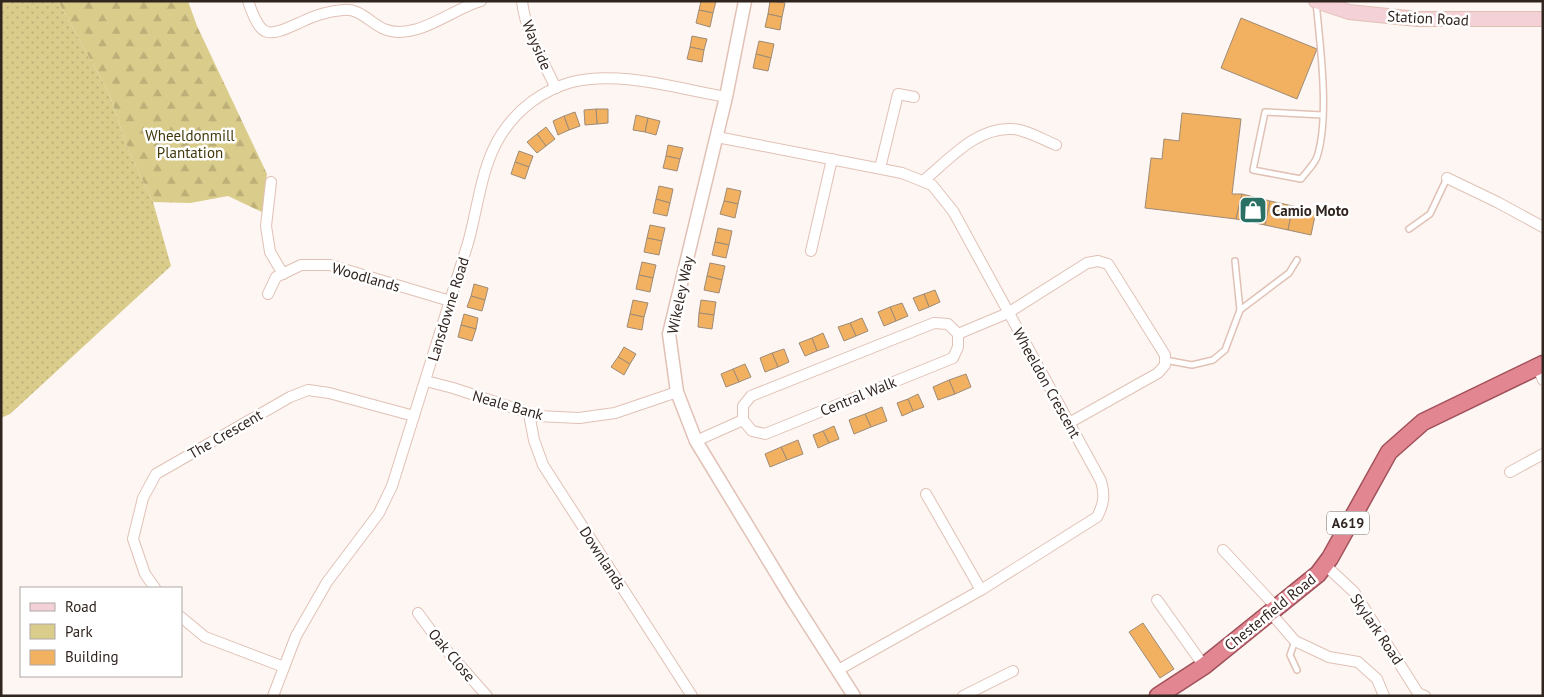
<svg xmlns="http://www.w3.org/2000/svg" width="1544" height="697" font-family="'PT Sans',sans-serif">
  <defs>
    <pattern id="green-dots" width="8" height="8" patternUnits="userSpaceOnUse" patternTransform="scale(1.25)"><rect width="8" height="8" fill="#dacc8a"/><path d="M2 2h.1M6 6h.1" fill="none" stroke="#bcaf77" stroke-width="1.8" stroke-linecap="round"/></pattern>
    <pattern id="forest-firs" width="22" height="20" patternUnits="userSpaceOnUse" patternTransform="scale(1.25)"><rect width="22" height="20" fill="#dacc8a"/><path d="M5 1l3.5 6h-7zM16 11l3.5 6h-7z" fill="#bcaf77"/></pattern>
  </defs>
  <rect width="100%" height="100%" fill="#fdf6f3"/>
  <polygon fill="url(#green-dots)" points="1,1 58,1 109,93 128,149 153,202 171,266 10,414 1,418"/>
  <polygon fill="url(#forest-firs)" points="58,1 188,1 197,26 267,174 262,212 228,196 190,203 153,202 128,149 109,93"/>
  <g fill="#f2b061" stroke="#9f8b75">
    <polygon points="701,1 716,1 713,13 699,10"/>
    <polygon points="770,1 785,3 782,17 768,14"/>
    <polygon points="699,10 713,13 710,27 696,23"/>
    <polygon points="768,14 782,17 780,30 765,27"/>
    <polygon points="1241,18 1317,49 1297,99 1221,68"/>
    <polygon points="692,36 707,39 704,50 690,47"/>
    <polygon points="759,41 774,44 771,58 756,54"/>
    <polygon points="690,47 704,50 702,62 687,59"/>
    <polygon points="756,54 771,58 768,71 753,68"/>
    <polygon points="596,109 608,109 608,123 597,124"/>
    <polygon points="596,109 597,124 585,125 584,110"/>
    <polygon points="575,112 580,126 569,130 564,116"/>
    <polygon points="1182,113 1241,119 1232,194 1242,194 1236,219 1145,208 1151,158 1162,159 1164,139 1179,141"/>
    <polygon points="636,115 648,118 645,132 633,130"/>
    <polygon points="564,116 569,130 558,135 553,121"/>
    <polygon points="648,118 660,121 656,135 645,132"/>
    <polygon points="546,127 555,139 546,146 537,134"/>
    <polygon points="537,134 546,146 537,153 527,142"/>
    <polygon points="668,145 683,148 680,159 666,156"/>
    <polygon points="519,151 533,156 529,167 515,162"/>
    <polygon points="666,156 680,159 677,171 663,168"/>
    <polygon points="515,162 529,167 525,179 511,174"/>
    <polygon points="659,186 673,189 670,203 656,199"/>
    <polygon points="727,188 741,191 738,204 724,201"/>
    <polygon points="1242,194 1270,201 1265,225 1236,219"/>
    <polygon points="656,199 670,203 667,216 653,213"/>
    <polygon points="724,201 738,204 735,218 720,214"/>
    <polygon points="1270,201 1293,206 1288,230 1265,225"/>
    <polygon points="1293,206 1316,211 1311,235 1288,230"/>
    <polygon points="650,225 665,228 662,241 647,238"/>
    <polygon points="718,228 732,231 729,245 715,242"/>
    <polygon points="647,238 662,241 659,255 644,252"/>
    <polygon points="715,242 729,245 726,258 712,255"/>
    <polygon points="642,262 656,265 653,278 639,275"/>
    <polygon points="710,263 725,266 722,280 707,276"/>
    <polygon points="639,275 653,278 650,292 636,289"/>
    <polygon points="707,276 722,280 719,293 704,290"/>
    <polygon points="474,284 488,288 485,300 471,296"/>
    <polygon points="935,290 940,302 929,307 924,294"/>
    <polygon points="924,294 929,307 919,311 913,298"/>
    <polygon points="471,296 485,300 482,311 467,307"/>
    <polygon points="633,300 648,303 644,317 630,314"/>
    <polygon points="701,300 716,302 714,315 699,313"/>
    <polygon points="902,303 908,316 896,321 890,307"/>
    <polygon points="890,307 896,321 884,326 878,312"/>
    <polygon points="699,313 714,315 712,329 698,327"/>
    <polygon points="464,314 478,318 476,329 461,325"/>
    <polygon points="630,314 644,317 642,330 627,327"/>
    <polygon points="862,318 868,331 856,336 850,323"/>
    <polygon points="850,323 856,336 844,341 838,327"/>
    <polygon points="461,325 476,329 472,341 458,337"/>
    <polygon points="823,333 829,347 817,351 812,338"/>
    <polygon points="812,338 817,351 805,356 799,343"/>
    <polygon points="624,347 636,354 630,364 618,357"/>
    <polygon points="784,349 789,362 778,367 772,353"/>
    <polygon points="772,353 778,367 765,372 760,358"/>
    <polygon points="618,357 630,364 624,375 611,367"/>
    <polygon points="745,364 751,377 739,382 733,369"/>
    <polygon points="733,369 739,382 726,387 721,374"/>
    <polygon points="966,374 971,387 955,394 949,380"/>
    <polygon points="949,380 955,394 938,400 933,387"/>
    <polygon points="918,394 924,407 913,411 908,399"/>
    <polygon points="908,399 913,411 902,416 897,403"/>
    <polygon points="882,407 887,421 871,427 865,414"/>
    <polygon points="865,414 871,427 854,434 849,420"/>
    <polygon points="834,426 839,439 829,443 823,431"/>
    <polygon points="823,431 829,443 818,448 813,435"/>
    <polygon points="798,440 803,454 787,460 781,447"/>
    <polygon points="781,447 787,460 770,467 765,454"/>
    <polygon points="1143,623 1174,669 1160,678 1129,632"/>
  </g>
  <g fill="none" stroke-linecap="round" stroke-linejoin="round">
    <defs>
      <g id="service">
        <path d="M1316 2C1320 44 1330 117 1317 157 1314 165 1306 172 1301 179L1253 170 1265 112 1322 115"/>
        <polyline points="1409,229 1430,214 1447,178"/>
        <polyline points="1240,310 1289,273 1297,260"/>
        <polyline points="1165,360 1192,365 1213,360 1225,350 1240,310 1235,261"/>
        <polyline points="1295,641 1290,655 1297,670"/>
      </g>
      <g id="minor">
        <path d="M248 1C261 38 266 38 299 23 313 16 328 11 343 10 360 8 370 23 384 29 416 42 451 9 481 1"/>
        <path d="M522 1C525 31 543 61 556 88"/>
        <path d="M717 137 902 173 932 185 953 211 1101 481C1105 495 1104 504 1097 517L981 590 838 670"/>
        <polyline points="880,168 898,94 914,97"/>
        <polyline points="1447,178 1497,202 1543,227"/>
        <path d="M923 181C949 160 976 127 1012 129 1026 129 1043 140 1056 145"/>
        <polyline points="271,182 266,226 270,252 283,274"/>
        <polyline points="811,251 832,159"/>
        <polyline points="268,294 276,277 301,265 330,265 450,301"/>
        <polygon points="934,323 948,324 958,334 958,347 953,358 765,434 752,431 743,420 743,406 751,396"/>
        <polyline points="958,334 1008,313 1087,263 1098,261 1108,264 1165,355 1165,365 1158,373 1069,423"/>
        <polyline points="1537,366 1543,380"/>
        <polyline points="426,381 453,388 538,416 579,418 615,413 677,392"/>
        <polyline points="529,414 534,440 543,465 692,696"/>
        <polyline points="696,441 743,420"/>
        <polyline points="1510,472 1543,454"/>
        <polyline points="926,494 981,590"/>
        <polyline points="1223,550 1276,607"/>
        <polyline points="1325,565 1354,592 1418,693 1425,696"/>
        <polyline points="155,588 145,574 133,539 143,498 156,474 290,397 308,390 329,393 414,416"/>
        <polyline points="1157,600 1204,666"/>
        <polyline points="1270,612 1295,641 1329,657 1358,662 1377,679 1384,696"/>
        <polyline points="418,613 440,643 487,696"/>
        <polyline points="181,617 205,637 284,667"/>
        <path d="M273 696 296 636 327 582 379 513 392 486C418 405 443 324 468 243 478 208 481 166 501 135 517 109 543 90 572 82 619 70 679 89 726 97"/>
        <polyline points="963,696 1013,671"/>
      </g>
      <polyline id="tertiary" points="745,1 726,97 669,334 677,392 696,441 792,599 854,696"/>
      <polyline id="secondary" points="1316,1 1349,12 1417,19 1543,19"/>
      <polyline id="trunk" points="1158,696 1204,666 1318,574 1330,558 1389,452 1423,422 1543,364"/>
    </defs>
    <use href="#service" stroke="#e1c1b5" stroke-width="8"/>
    <use href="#minor" stroke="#e1c1b5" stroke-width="12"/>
    <use href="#tertiary" stroke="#e1c1b5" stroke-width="15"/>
    <use href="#secondary" stroke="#e1c1b5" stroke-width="16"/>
    <use href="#trunk" stroke="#a05059" stroke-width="19"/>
    <use href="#service" stroke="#fff" stroke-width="5"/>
    <use href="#minor" stroke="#fff" stroke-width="10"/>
    <use href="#tertiary" stroke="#fff" stroke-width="12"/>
    <use href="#secondary" stroke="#f4d1d6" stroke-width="14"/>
    <use href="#trunk" stroke="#e28692" stroke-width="16"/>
  </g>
  <defs>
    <symbol id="shop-square" viewBox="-11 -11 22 22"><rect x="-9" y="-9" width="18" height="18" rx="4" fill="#2a7065" stroke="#fff"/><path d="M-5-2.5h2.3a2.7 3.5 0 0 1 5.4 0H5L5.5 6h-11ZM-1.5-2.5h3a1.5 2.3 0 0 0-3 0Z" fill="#fff"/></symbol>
  </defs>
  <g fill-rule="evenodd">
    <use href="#shop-square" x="1237" y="194" width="32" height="32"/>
  </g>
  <g text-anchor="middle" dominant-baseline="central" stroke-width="5" stroke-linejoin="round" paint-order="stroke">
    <rect fill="#fff" stroke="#6f6663" stroke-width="1" x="1327" y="511.5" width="42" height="23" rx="4"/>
    <g font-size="14" font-weight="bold" fill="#312520">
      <text x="1348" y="523">A619</text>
    </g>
    <g font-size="15" fill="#312520" stroke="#fff">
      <text transform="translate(1428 18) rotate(3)">Station Road</text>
      <text transform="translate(537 45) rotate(67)">Wayside</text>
      <text transform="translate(366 277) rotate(16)">Woodlands</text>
      <text transform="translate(680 295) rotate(-78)">Wikeley Way</text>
      <text transform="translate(448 309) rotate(-73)">Lansdowne Road</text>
      <text transform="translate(1047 383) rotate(61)">Wheeldon Crescent</text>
      <text transform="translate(858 396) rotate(-22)">Central Walk</text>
      <text transform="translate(508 405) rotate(16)">Neale Bank</text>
      <text transform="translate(225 434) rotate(-30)">The Crescent</text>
      <text transform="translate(603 558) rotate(57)">Downlands</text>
      <text transform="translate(1270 612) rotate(-39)">Chesterfield Road</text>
      <text transform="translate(1377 629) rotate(56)">Skylark Road</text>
      <text transform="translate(452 655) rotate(50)">Oak Close</text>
    </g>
    <g font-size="15" fill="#41380c" stroke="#fff">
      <text x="190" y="135">Wheeldonmill<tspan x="190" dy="17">Plantation</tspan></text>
    </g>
    <g font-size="15" font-weight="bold" fill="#312520" stroke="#fff" text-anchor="start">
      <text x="1272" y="210">Camio Moto</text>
    </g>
  </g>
  <rect width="1544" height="697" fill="none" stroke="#312520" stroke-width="5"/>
  <rect x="20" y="587" width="162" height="90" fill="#ffffff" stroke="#ada8a6"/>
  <rect x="30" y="603" width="25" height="8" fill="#f4d1d6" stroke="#ada8a6"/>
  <text x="65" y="612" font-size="15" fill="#312520">Road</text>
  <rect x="30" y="624" width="25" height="15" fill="#dacc8a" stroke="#ada8a6"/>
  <text x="65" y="637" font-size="15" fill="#312520">Park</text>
  <rect x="30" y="650" width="25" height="15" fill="#f2b061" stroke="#ada8a6"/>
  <text x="65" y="662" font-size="15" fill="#312520">Building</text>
</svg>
